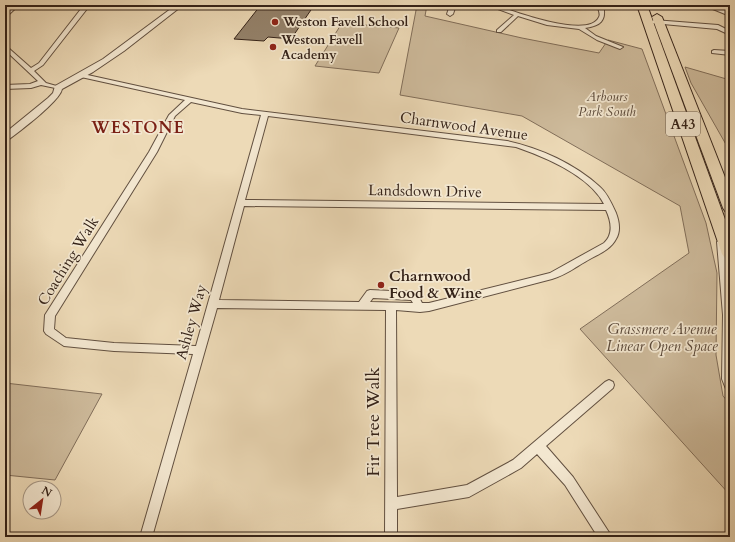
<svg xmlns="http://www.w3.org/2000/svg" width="735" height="542" font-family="Cardo,serif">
  <rect width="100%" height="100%" fill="#eddab7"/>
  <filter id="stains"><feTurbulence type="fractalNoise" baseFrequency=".005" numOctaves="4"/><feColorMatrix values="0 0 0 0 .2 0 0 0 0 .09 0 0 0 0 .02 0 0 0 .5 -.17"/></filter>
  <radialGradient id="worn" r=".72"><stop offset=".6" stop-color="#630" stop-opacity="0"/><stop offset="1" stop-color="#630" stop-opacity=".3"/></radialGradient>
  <g fill="#cebb9c" stroke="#816e5a">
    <polygon points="417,5 427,5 425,16 522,38 599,53 608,40 642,49 706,223 717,273 716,355 723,396 730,404 730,495 580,329 689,253 680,206 522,116 400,95"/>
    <polygon points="342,23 399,28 379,73 315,66"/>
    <polygon points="685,67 730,80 730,149 728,148 691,83"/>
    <polygon points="5,383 102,394 55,480 5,475"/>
  </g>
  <polygon fill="#94826b" stroke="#342218" points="283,5 356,5 354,8 313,7 291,39 268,37 264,41 234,39 260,6 281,7"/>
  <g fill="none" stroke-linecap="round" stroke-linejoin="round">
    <defs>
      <g id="minor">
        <polygon points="13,5 19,5 5,18 5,13"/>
        <polygon points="84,5 90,5 43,65 34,71 46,83 60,87 60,89 41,85 31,88 5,89 5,85 30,84 38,81 5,50 5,45 31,68 39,63"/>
        <polygon points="450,5 456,5 453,14 450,16 447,14"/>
        <path d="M487 5H495C512 11 589 40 599 17 601 14 598 9 597 5H603C607 21 600 26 585 28L596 36 623 47 620 49 597 40 579 29 547 25 518 16 501 32H497V30L514 15Z"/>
        <polygon points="703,5 711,5 730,12 730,16"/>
        <polygon points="654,20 718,25 730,31 730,35 717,29 652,23 651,22"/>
        <polygon points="714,50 730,51 730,55 712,53 712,51"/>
        <path d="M83 74 242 109 507 141C540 148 575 164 600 187 607 193 612 204 616 213 619 221 621 231 616 239 611 249 599 254 590 259 577 266 566 275 552 279L429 311 420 312 396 310 397 497 467 485 513 460 605 382 609 380 613 382 614 385 613 388 546 446 573 477 612 537H598L565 485 537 454 521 468 469 497 397 509V537H385L386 310 217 308 152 537H140L193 354 114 351 64 346 46 334 44 331 45 315 149 152 169 115 185 100 81 77 80 76ZM191 102 242 113 261 115 196 346 114 343 66 338 54 329 55 316 157 152 175 116ZM268 116 516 147C545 157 590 176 604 204L245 200ZM244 206 606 210C611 221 614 234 604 243L550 273 429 303H422L417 293 414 292 370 290 367 291 359 302 219 300ZM373 298 411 300 413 303 370 302Z"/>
        <polygon points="721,239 725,242 730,288 730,391 726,389 722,379 723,315 717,242"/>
      </g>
      <path id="tertiary" d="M176 5H183L124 51 93 72 62 89C60 101 20 131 8 140L5 141V133L48 98 53 93 55 86 103 59Z"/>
      <g id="trunk">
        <polygon points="637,5 647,5 730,233 730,260 725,258 722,254"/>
        <polygon points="657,14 662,17 730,190 730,213 725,211 723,208 652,17"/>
      </g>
    </defs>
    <use href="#minor" stroke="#625040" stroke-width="2"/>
    <use href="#tertiary" stroke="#625040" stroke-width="2"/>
    <use href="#trunk" stroke="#342218" stroke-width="2"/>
    <use href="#minor" fill="#f3e7d0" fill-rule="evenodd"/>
    <use href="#tertiary" fill="#f3e7d0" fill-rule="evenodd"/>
    <use href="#trunk" fill="#eddab7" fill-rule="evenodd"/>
  </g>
  <g fill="#8f2418" stroke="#f3e7d0" stroke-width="1.5">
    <circle cx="275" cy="22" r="4"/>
    <circle cx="273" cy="47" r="4"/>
    <circle cx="381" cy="285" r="4"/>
  </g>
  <g text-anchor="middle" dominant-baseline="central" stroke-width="3.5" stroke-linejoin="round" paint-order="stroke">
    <g font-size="13" font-weight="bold" fill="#342218" stroke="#f3e7d0" text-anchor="start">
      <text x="283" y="22">Weston Favell School</text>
      <text x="281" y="40">Weston Favell<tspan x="281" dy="15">Academy</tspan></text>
    </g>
    <g font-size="13" font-style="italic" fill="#5a4839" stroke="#f3e7d0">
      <text x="607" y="97">Arbours<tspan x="607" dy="15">Park South</tspan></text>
    </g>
    <rect fill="#f3e7d0" stroke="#6d5d4f" stroke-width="1" x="666" y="112" width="34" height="24" rx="3"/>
    <g font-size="14" font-weight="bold" fill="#342218">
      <text x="683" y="124">A43</text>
    </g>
    <g font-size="15" fill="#342218" stroke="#f3e7d0">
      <text transform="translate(464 126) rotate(8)">Charnwood Avenue</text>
      <text transform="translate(425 191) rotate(1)">Landsdown Drive</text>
      <text transform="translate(68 261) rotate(-58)">Coaching Walk</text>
      <text transform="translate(191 322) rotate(-74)">Ashley Way</text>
    </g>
    <g font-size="15" font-weight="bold" fill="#342218" stroke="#f3e7d0" text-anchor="start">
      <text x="389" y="276">Charnwood<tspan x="389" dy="17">Food &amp; Wine</tspan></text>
    </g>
    <g font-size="15" font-style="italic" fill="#5a4839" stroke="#f3e7d0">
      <text x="662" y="329">Grassmere Avenue<tspan x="662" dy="17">Linear Open Space</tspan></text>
    </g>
    <g font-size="16" font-weight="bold" letter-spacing="1" fill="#7a1f14" stroke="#f3e7d0">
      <text x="138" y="128">WESTONE</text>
    </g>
    <g font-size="18" fill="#342218" stroke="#f3e7d0">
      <text transform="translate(373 422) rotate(-90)">Fir Tree Walk</text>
    </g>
  </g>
  <rect width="735" height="542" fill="none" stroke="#eddab7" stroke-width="20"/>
  <rect x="6" y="6" width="723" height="530" fill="none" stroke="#342218" stroke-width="2"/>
  <rect x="10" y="10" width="715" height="522" fill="none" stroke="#342218"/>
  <g transform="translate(42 500) rotate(30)"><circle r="19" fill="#f3e7d0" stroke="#a79886"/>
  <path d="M0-3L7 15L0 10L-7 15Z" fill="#8f2418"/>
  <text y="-6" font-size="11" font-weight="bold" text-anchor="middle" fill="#342218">N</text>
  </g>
  <rect width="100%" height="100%" filter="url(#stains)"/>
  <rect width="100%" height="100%" fill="url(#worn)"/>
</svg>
